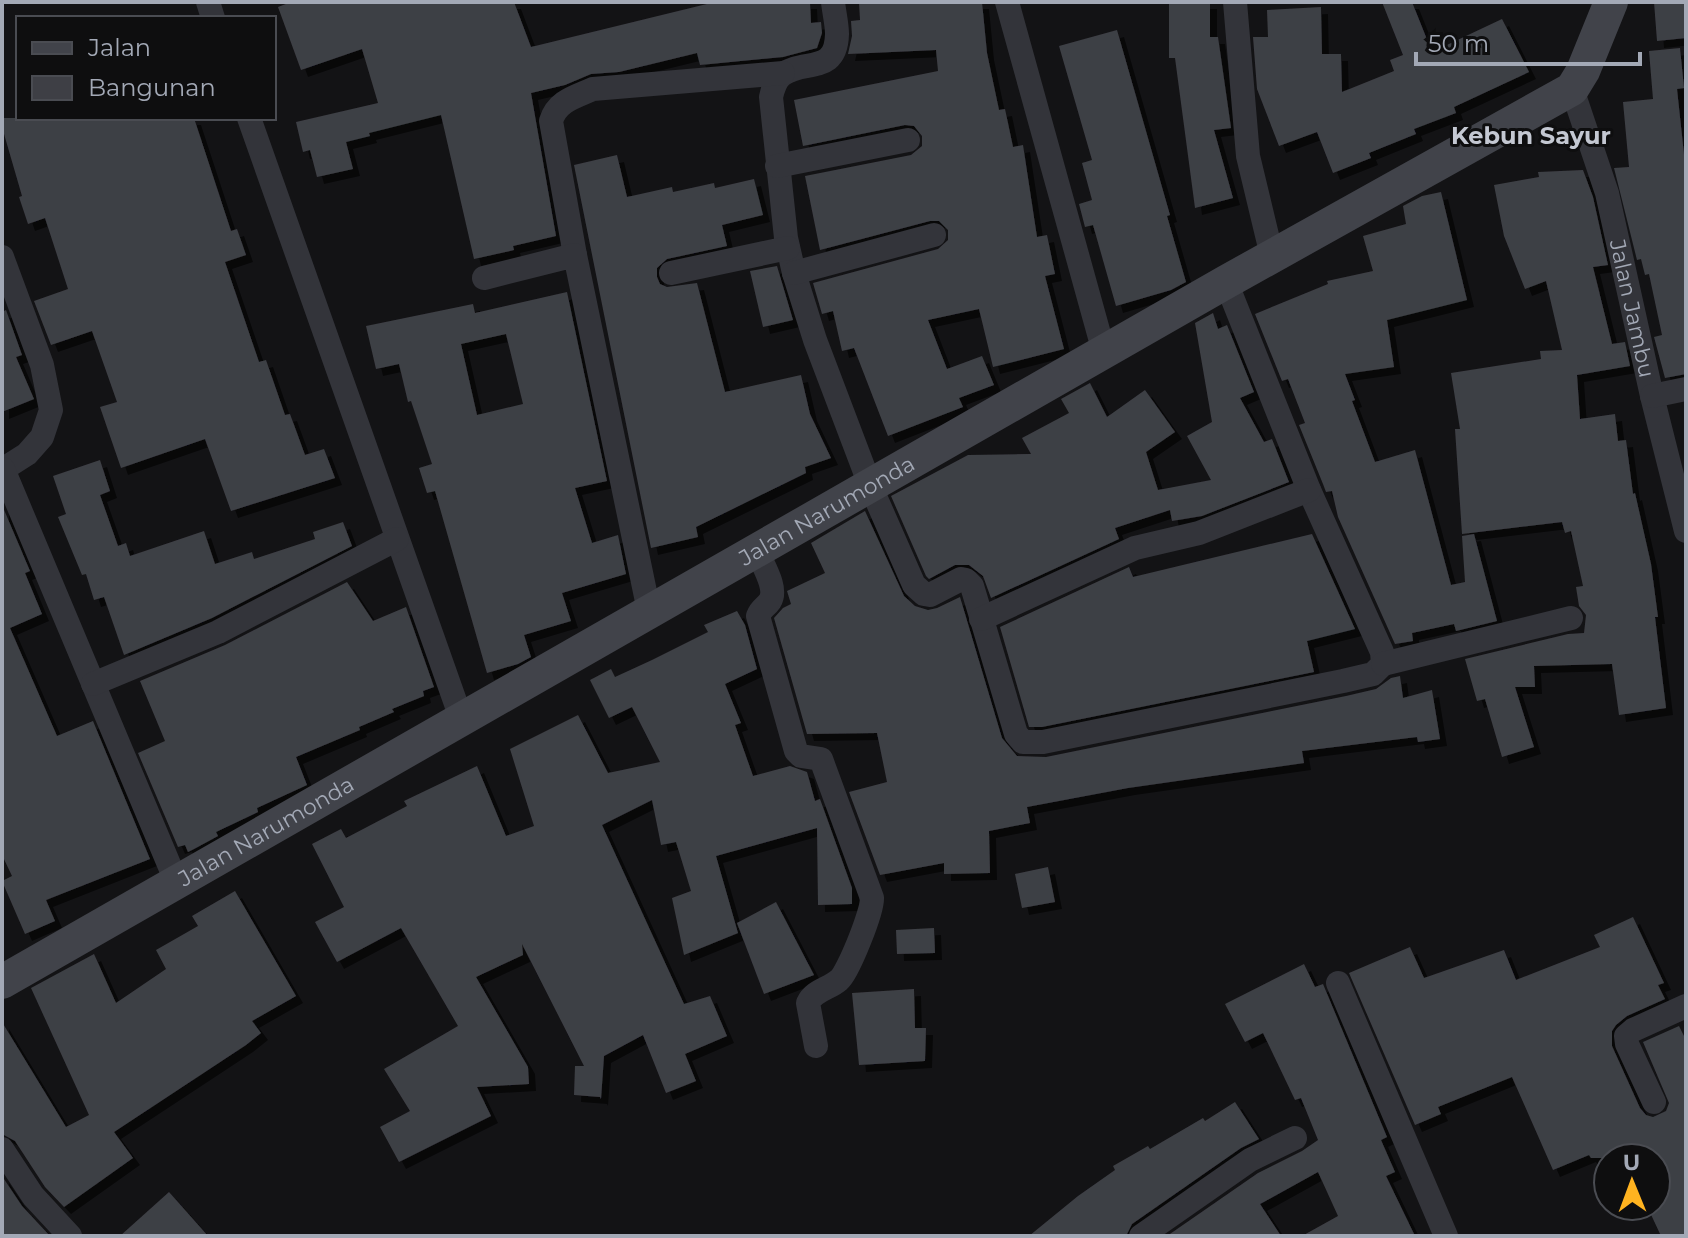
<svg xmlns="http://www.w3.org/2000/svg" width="1688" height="1238" font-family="Montserrat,sans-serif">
  <defs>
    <filter id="shadow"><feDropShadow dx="7" dy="7" stdDeviation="0" flood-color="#0009"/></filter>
  </defs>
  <rect width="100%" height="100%" fill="#131315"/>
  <g fill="#3e3f45" fill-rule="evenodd" filter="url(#shadow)">
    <polygon points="291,2 514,2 531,47 715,2 810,2 811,23 821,22 822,33 817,48 783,57 700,65 697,53 619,72 591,74 565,85 531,93 556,236 513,246 514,250 474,259 441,115 369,133 370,136 346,142 353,169 317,177 310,150 303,152 296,122 378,103 362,49 301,70 278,7"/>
    <polygon points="859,2 982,2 987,53 999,110 1005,109 1013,147 1023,145 1037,237 1047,235 1055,274 1045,276 1064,349 993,367 979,309 928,320 947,369 982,356 994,385 959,398 963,407 888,436 854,348 842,351 833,311 822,314 813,283 938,249 948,240 948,230 939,221 930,221 820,250 805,176 911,155 922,146 922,136 914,126 905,125 803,146 794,100 938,71 936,50 848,54 852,36 851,21 860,20"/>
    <polygon points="1169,2 1210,2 1210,37 1218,37 1231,128 1214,130 1233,198 1195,208 1175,58 1169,58"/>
    <polygon points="1382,2 1412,2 1432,52 1502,19 1529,72 1454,107 1456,113 1414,129 1416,134 1369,153 1371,158 1333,173 1317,132 1279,146 1257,89 1253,37 1268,37 1267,10 1321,7 1322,54 1341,54 1342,92 1394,71 1390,60 1403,55"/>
    <polygon points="1654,2 1686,2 1686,38 1657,41"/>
    <polygon points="1117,30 1170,215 1167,216 1186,282 1171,290 1116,306 1093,225 1085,227 1079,204 1092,200 1082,163 1092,160 1059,46"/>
    <polygon points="1680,48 1684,88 1677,89 1686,173 1686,374 1665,378 1654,337 1662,335 1649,274 1645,275 1641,259 1637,260 1614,168 1629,167 1623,102 1653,99 1649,51"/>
    <polygon points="2,118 194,118 231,231 237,229 246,255 225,262 259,362 266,360 285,415 290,414 305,455 324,449 335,478 231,511 205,439 121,468 100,407 117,402 92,331 51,345 34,301 68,289 45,218 28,224 19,197 22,196 2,127"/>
    <polygon points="617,155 627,197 672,187 673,192 714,183 715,188 754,179 763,215 722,225 727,246 667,259 657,268 657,277 660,284 667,287 697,283 725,392 801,375 810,414 831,458 805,467 806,473 696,527 698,537 651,548 574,165"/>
    <polygon points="1583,170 1593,197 1608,265 1593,267 1612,344 1625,342 1630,366 1577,375 1580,419 1615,414 1618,441 1626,440 1633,494 1635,493 1651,564 1658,617 1655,617 1666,708 1619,715 1612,664 1534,666 1535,687 1515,687 1534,747 1502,757 1485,699 1477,701 1465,659 1568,634 1584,633 1586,615 1579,606 1576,587 1583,586 1571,531 1565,533 1562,522 1462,534 1455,429 1460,429 1451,373 1541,359 1540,351 1562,350 1546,281 1525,289 1504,236 1494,185 1539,177 1538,172"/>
    <polygon points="1441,192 1467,300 1387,320 1394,367 1345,374 1355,400 1352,401 1375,462 1415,450 1451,585 1465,582 1462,536 1474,534 1497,621 1456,631 1454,624 1412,633 1413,641 1395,644 1338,517 1332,491 1326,492 1323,484 1299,425 1305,423 1288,379 1282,381 1255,314 1328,284 1327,281 1373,271 1363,236 1406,224 1403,206 1422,196"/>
    <polygon points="777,266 793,320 763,327 750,271"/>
    <path d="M567 292 607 481 575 488 592 543 618 535 626 574 562 593 571 621 524 635 531 657 518 664 487 673 435 491 427 493 419 468 432 464 411 401 408 402 399 364 376 369 366 326 473 304 475 313ZM506 334 523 404 477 415 461 344Z"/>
    <polygon points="6,310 22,355 16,357 34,399 2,412 2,312"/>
    <polygon points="1213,313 1218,329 1227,325 1254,392 1240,398 1264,442 1272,439 1289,482 1202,516 1172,521 1170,510 1115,528 1119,539 991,598 983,576 969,565 955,565 929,579 926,576 891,496 968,455 1031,454 1022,438 1069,413 1061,399 1090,383 1107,417 1145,390 1175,432 1146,452 1158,490 1211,480 1187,436 1212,422 1195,323"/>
    <polygon points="100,460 110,491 100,495 118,546 126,543 130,556 204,531 215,564 252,552 254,559 315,539 313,532 343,522 352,546 212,618 124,655 104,597 94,600 86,574 82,575 58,517 66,514 53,476"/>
    <polygon points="2,505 30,571 25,573 42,614 10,628 57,736 93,721 150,859 46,900 55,921 25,934 2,881 12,876 2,855"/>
    <polygon points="865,511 904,596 915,606 928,610 937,608 960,597 1002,738 1017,756 1046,757 1346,696 1376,689 1391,678 1400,676 1403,698 1432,690 1440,739 1418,742 1417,737 1302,751 1304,763 1128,788 1027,807 1030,823 989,831 990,873 944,874 944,863 880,875 849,792 887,782 877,733 807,734 774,618 783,608 791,604 787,591 825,573 811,543"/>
    <polygon points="1312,534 1355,629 1307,641 1314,672 1042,727 1029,727 1000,627 1129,567 1133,577"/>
    <polygon points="347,582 373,621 406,607 434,687 423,691 424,696 392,709 394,712 359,727 360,730 296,757 307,785 257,808 258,812 216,832 218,836 194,849 188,852 185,845 178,847 138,753 165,741 140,681 225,645"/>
    <polygon points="737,611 745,625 757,669 725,684 741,723 735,725 753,776 790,766 807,772 815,801 820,799 852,888 852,904 818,905 817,828 716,856 738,933 684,955 672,898 691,891 676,842 661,845 652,800 602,825 684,1004 710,996 727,1036 685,1054 696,1081 666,1093 643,1035 604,1056 601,1099 600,1097 574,1095 575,1066 584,1066 522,944 523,955 476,977 528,1067 529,1084 477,1087 491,1116 399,1162 380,1127 410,1111 384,1069 458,1026 401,928 337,962 315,922 344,907 312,844 341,829 346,838 407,806 404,801 477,766 506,836 534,826 510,749 578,715 608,773 660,762 632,707 609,718 590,680 611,669 615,677 652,660 708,632 704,625"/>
    <polygon points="1048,867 1055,902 1022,908 1015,874"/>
    <polygon points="235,891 296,996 252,1021 261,1033 246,1045 114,1132 133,1158 64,1207 45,1187 15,1141 2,1134 2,1022 66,1127 89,1115 31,988 94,954 116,1003 166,969 156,950 198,926 192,916"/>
    <polygon points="776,902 814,975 764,994 737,923"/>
    <polygon points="1633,917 1664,983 1658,985 1665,999 1627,1016 1616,1025 1612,1031 1612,1046 1640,1108 1646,1115 1653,1117 1666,1111 1669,1103 1643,1042 1679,1026 1686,1040 1686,1236 1661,1236 1647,1206 1656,1206 1656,1158 1591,1158 1589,1155 1553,1170 1512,1077 1438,1107 1441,1114 1415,1125 1349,973 1410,947 1424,978 1504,950 1516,980 1600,947 1594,935"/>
    <polygon points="934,928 935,953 897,954 896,930"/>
    <polygon points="1304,964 1315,987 1323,984 1387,1137 1381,1140 1395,1172 1386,1176 1415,1236 1302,1236 1338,1216 1318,1172 1260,1204 1281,1236 1167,1236 1258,1173 1302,1151 1318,1140 1301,1098 1295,1100 1263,1033 1245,1042 1225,1004"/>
    <polygon points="914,989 915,1028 926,1028 925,1061 859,1065 852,993"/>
    <polygon points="1235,1102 1259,1139 1241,1148 1132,1224 1126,1236 1029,1236 1078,1196 1115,1170 1113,1166 1148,1146 1150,1149 1203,1118 1205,1121"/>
    <polygon points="2,1176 22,1206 50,1236 2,1236"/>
    <polygon points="169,1192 208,1236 120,1236"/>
  </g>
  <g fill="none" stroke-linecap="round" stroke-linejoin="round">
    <g stroke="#33343a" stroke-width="24">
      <polyline points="208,2 213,18"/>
      <path d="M833 2C834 12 837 24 837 34 836 76 803 58 782 75 775 80 773 89 771 97L786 238 794 273 815 340 870 485 914 585 924 594 930 595 961 579 966 580 972 586 1016 734 1023 742H1043L1343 681 1373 674 1383 664 1382 652 1309 490 1226 282"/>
      <polyline points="1007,2 1104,352"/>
      <polyline points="1235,2 1248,156 1272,256"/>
      <path id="s1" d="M1572 89 1607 193 1652 396 1686 531"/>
      <polyline points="249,118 461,718"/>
      <polyline points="777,166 908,140"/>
      <path d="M575 255 551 121C557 101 575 97 593 89L783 73"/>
      <polyline points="2,257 42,365 51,410 42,437 27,454 2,470"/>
      <polyline points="671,273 788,248"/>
      <polyline points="794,273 934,235"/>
      <polyline points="484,278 575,255 649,611"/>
      <polyline points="1652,396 1686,389"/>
      <polyline points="3,469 176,881"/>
      <path d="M757 551C762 564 778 588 770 601 766 607 761 608 758 616L796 751 801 756 821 759 872 898C873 910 848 973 839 980 829 989 814 990 808 1003L816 1046"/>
      <polyline points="981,619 1135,548 1199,533 1309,490"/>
      <polyline points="1383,664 1571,618"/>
      <polyline points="93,684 218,632 397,539"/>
      <polyline points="1338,983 1446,1236"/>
      <polyline points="1654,1102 1627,1044 1626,1036 1633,1030 1686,1006"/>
      <polyline points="2,1149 33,1196 70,1236"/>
      <polyline points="1141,1236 1250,1160 1295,1138"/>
    </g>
    <path stroke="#41434a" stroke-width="34" id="s2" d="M2 982 1226 282 1572 89 1583 71 1611 2"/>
  </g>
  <g text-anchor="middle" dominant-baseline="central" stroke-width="6" stroke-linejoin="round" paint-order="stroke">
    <g font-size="22" fill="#a3a9b6" stroke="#0e0e0f">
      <text stroke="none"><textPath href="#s1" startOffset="228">Jalan Jambu</textPath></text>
      <text stroke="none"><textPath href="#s2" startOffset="950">Jalan Narumonda</textPath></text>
      <text stroke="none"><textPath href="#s2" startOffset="304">Jalan Narumonda</textPath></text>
    </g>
    <g font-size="24" font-weight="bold" fill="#c4c8d2" stroke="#0e0e0f">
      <text x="1531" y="135">Kebun Sayur</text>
    </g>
  </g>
  <rect width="1688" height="1238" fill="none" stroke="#a3a9b6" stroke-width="8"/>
  <rect x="16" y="16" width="260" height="104" fill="#0e0e0f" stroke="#4a4c52" stroke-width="2"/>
  <rect x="32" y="42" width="40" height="12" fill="#41434a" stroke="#4a4c52" stroke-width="2"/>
  <text x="88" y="56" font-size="24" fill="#a3a9b6">Jalan</text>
  <rect x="32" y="76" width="40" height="24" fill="#3e3f45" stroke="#4a4c52" stroke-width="2"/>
  <text x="88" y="96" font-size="24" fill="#a3a9b6">Bangunan</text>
  <g transform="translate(1632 1182) rotate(359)"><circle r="38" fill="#0e0e0f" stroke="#4a4c52" stroke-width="2"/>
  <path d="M0-6L14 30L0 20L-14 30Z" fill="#ffb320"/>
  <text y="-12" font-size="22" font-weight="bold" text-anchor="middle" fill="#a3a9b6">U</text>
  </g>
  <path d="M1416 52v12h224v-12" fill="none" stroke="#a3a9b6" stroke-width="4"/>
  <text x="1428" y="52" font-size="24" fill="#a3a9b6" stroke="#0e0e0f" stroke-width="6" paint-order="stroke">50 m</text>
</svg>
